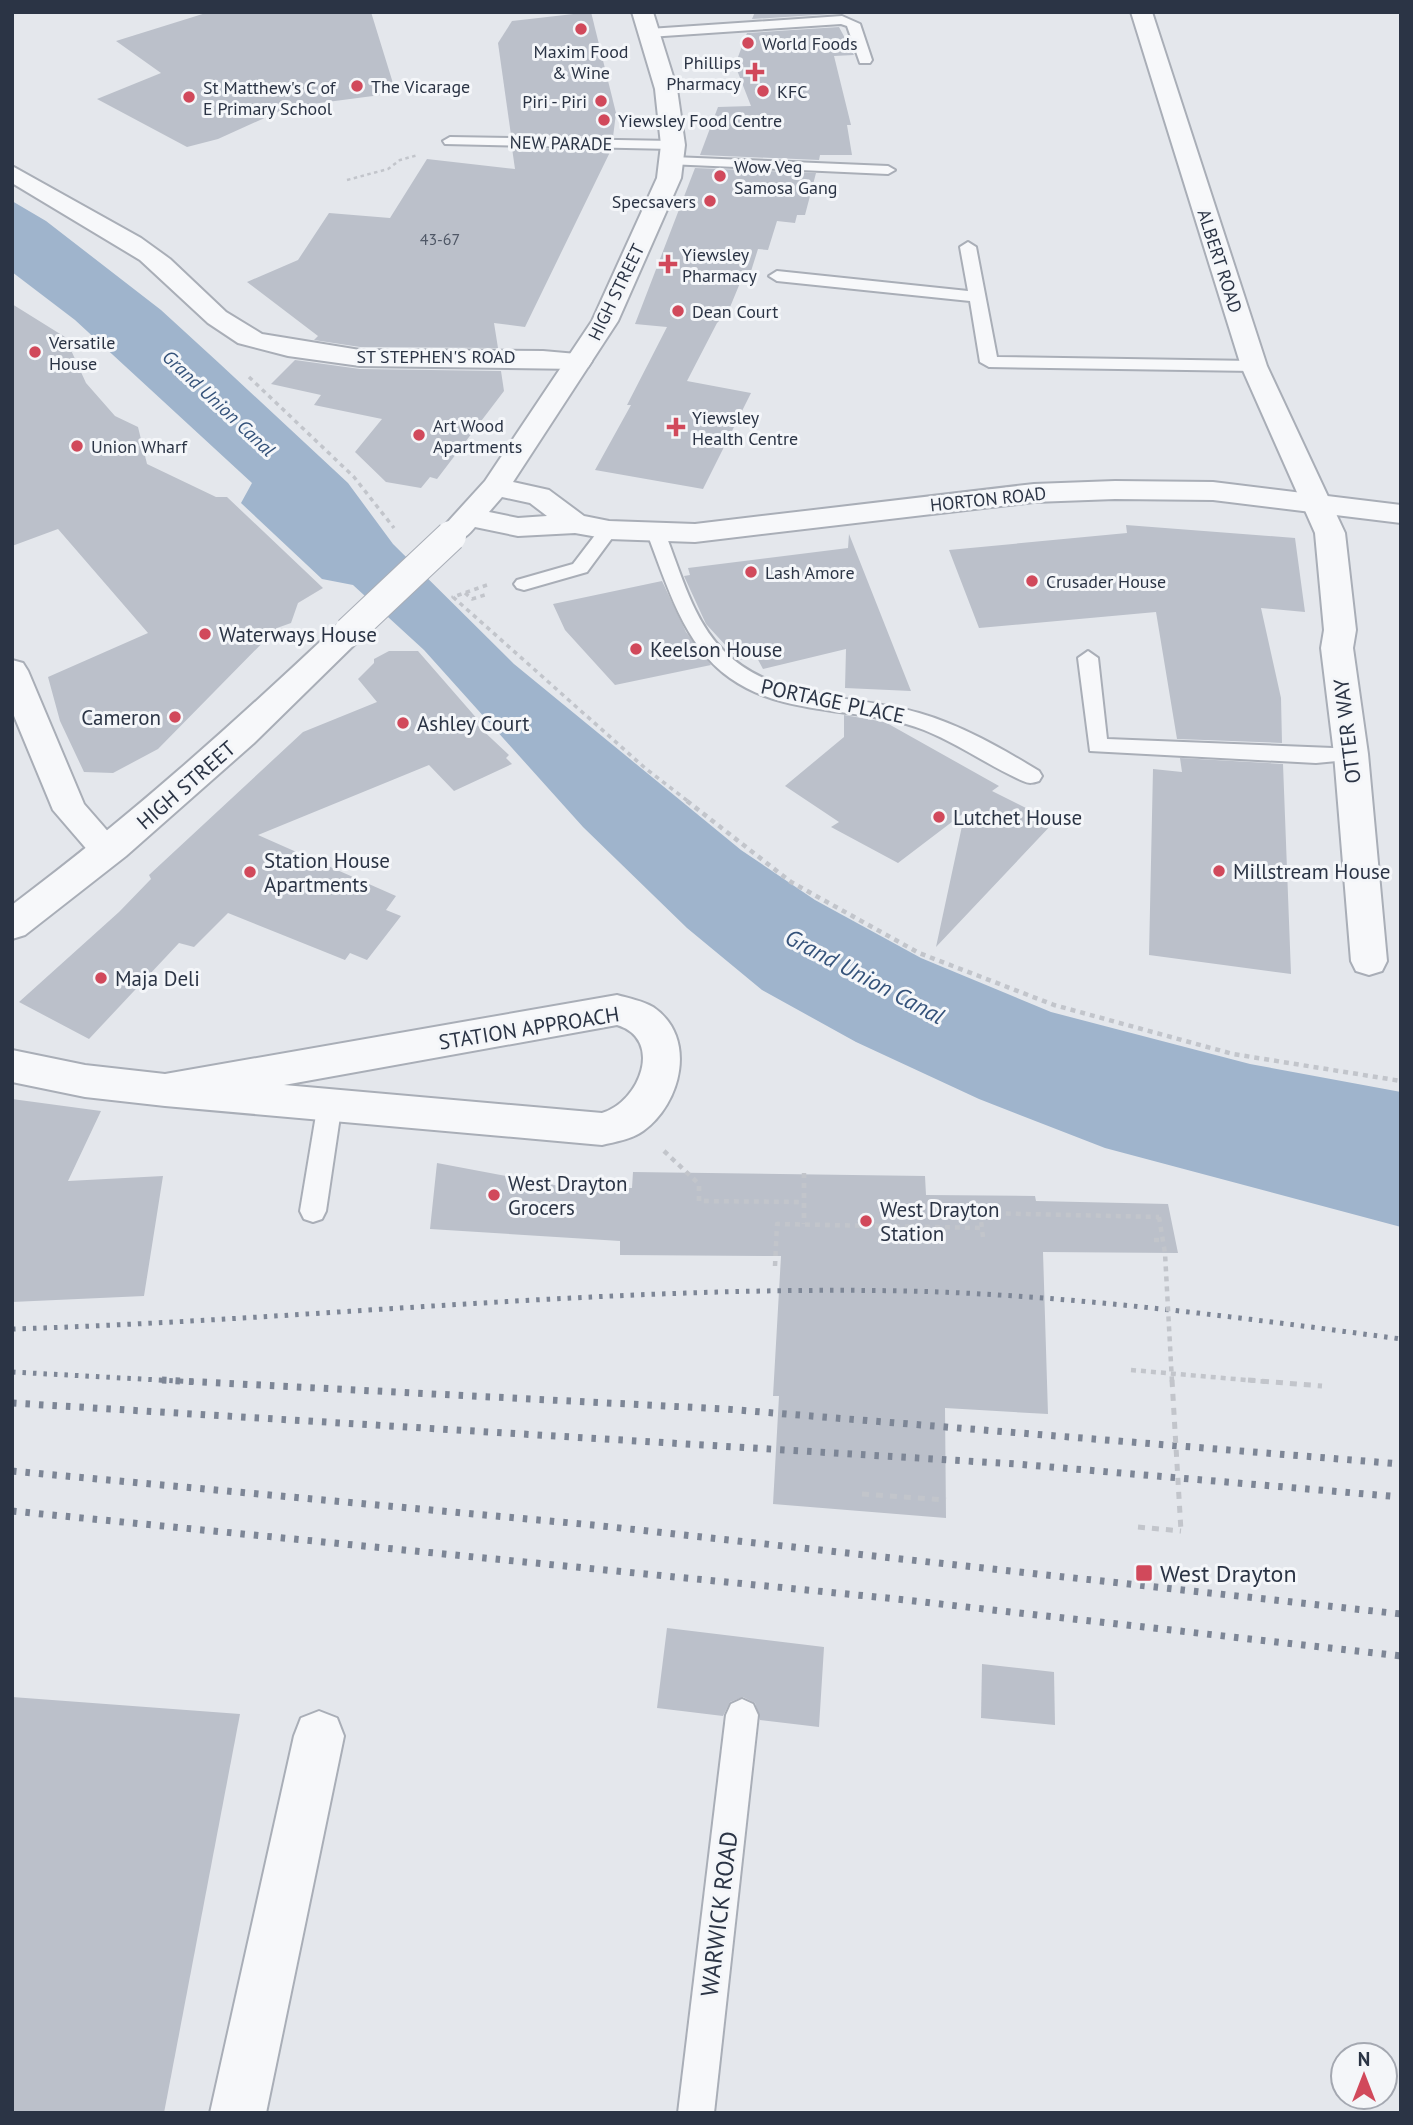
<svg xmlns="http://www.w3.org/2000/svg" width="1413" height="2125" font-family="'PT Sans',sans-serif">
  <rect width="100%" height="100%" fill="#e4e7ec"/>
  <polygon fill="#9fb4cc" points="12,201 46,221 161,310 220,364 348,483 393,544 514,664 741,850 815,900 921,958 1051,1012 1250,1064 1401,1092 1401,1227 1105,1148 979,1099 856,1042 762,990 687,928 583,827 424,650 353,585 322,579 241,503 252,483 75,320 12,272"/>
  <g fill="#bbc0ca">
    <polygon points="209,12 371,12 396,93 289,107 218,139 187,147 97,99 161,73 116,41"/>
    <polygon points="591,12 616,113 613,137 511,135 498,43 512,21"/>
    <polygon points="755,12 831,12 832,14 752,19"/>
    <polygon points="839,27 854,55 834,56 851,125 847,125 852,155 820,155 819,160 700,155 718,107 751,106 735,65 747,33"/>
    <polygon points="512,148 611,150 525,327 494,323 498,348 360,347 314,340 318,336 247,282 298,260 329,213 390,218 427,159 515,169"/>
    <polygon points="695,168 816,173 805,215 797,215 795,223 777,221 768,250 758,249 747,284 740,283 728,312 717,323 687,381 751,393 703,489 595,470 631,405 627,405 667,327 635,324"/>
    <polygon points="12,304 65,337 86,383 115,416 138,427 147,464 216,497 227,497 323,588 298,603 291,623 277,628 158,749 113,773 84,772 60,721 48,677 148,633 58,529 12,546"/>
    <polygon points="295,360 360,369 501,371 504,391 437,479 430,477 421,488 386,482 355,452 382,419 314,405 321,395 271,384"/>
    <polygon points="1126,525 1295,538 1305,612 1261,608 1281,698 1282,743 1177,739 1156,612 979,628 949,550 1127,533"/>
    <polygon points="849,534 911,691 845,688 846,649 763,669 756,656 739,660 706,624 684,576 690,575 688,568 848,548"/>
    <polygon points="662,581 686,632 711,665 615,685 565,630 553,604"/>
    <polygon points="389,651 418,651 479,721 477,725 509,755 506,758 512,764 454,791 429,765 258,835 396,896 386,910 401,916 367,960 350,953 345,960 228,913 194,947 179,943 89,1039 19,1002 119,912 151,879 149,875 303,732 377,702 358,679 374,663 374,659"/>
    <polygon points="844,715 885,722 999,786 992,791 1054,822 936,947 965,812 898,863 831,827 839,822 785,786 844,737"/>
    <polygon points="1180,758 1283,764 1291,974 1149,955 1153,769 1182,772"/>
    <polygon points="12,1099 101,1111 68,1181 163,1176 144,1296 12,1302"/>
    <polygon points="437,1163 570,1188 632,1188 633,1172 925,1176 926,1195 1035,1196 1036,1201 1168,1204 1178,1253 1043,1252 1048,1414 945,1408 946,1518 773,1504 779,1396 773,1396 781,1256 620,1255 620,1241 430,1229"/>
    <polygon points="667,1628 824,1647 819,1727 760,1720 755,1703 743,1697 730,1702 723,1716 657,1708"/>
    <polygon points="982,1664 1054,1672 1055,1725 981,1718"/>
    <polygon points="12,1697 240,1714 164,2113 12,2113"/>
  </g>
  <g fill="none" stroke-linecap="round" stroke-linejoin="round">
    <defs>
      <g id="service">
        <polygon points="842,16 860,24 872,60 870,63 860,63 847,26 841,24 649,37 642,33 649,29"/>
        <polygon points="450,137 673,141 680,145 673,149 445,144 443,141"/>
        <polygon points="673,157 888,166 895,170 888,174 668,164 668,158"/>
        <polygon points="968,242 976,247 997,357 1254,361 1263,366 1254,371 989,367 980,362 970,301 777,281 769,276 777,271 968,291 960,247"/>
        <polygon points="609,524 618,530 587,572 524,590 517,588 514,584 517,580 573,564 602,526"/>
        <path d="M656 527 665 533C681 573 693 621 724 651 775 702 854 694 919 713 961 725 1001 748 1039 771L1042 776 1039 781C1033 783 1029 784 1023 781 989 766 959 744 924 730 863 706 786 718 730 678 683 645 667 584 647 533Z"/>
        <polygon points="1088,651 1098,658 1107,739 1358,749 1362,754 1358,759 1316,763 1090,751 1078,658"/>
        <polygon points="330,1093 339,1096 342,1103 326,1211 322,1219 313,1222 304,1219 300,1211 318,1103 321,1096"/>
        <polygon points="742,1699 753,1704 758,1715 714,2113 678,2113 726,1715 731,1704"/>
      </g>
      <g id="minor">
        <polygon points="1131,12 1152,12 1267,366 1345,533 1356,630 1353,648 1368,754 1387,961 1382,971 1369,975 1356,971 1351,961 1334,754 1321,648 1324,630 1315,533 1241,366"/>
        <polygon points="12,166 141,238 170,259 226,312 262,334 360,350 543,351 588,355 592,361 588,367 579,369 360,366 288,356 238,343 208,323 140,260 12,183"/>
        <polygon points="12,660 23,663 28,671 84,804 125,851 120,860 108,864 96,860 53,810 12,711"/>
        <path d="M617 995C628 998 643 1001 653 1007 698 1037 681 1104 643 1131 632 1139 615 1142 602 1145L165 1106 85 1097 12 1082V1050L85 1065 165 1074ZM617 1025C664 1039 640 1102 602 1113L284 1085Z"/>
        <polygon points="319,1711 337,1718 344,1736 266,2113 210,2113 294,1736 301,1718"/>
      </g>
      <g id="tertiary">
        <path d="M632 12H653L677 89 685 145 681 178 618 321 513 482 549 490 584 516 609 521 695 524 1034 484 1115 481 1213 482 1401 505V523L1213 500 1115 499 1034 502 695 542 609 539 575 533 518 536 475 527C465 539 460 542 445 539L440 532 445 525 485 481 592 321 657 178 661 145 655 89ZM502 497 530 503 547 516 518 518 489 512Z"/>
        <path d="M349 622 360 625 365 632 360 639 254 743 126 856 25 935 12 939V905C127 819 233 724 338 625Z"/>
      </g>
    </defs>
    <use href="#service" stroke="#a9aeb7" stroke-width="4"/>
    <use href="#minor" stroke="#a9aeb7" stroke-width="4"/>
    <use href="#tertiary" stroke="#a9aeb7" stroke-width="4"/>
    <polyline stroke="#c2c5cb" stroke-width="2.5" stroke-dasharray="3.5 3.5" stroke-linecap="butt" points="347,180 388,169 400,160 418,155"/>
    <g stroke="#c2c5cb" stroke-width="3.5" stroke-dasharray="4.5 4.5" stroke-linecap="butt">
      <polyline points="249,377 354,477 394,528"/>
      <polyline points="487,585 453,597 645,768 689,802"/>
      <polyline points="465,593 472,599 488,594"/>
    </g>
    <g stroke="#c2c5cb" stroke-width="4.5" stroke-dasharray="5 5" stroke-linecap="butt">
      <polyline points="687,801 791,882 919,953 1054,1005 1233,1054 1401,1081"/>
      <polyline points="664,1151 699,1184 699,1201 804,1202"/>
      <polyline points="804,1173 804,1224"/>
      <polyline points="983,1237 980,1213 1159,1217"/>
      <polyline points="1154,1240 1162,1240"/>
      <polyline points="775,1266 777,1224 982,1228"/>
      <polyline points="1131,1370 1269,1382"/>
    </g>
    <g stroke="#c2c5cb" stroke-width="5" stroke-dasharray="7 7" stroke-linecap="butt">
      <polyline points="1248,1380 1322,1386"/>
      <polyline points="862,1494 946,1500"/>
      <polyline points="1138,1527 1181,1531"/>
    </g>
    <use href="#service" fill="#f7f8fa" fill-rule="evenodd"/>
    <use href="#minor" fill="#f7f8fa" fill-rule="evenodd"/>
    <use href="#tertiary" fill="#f7f8fa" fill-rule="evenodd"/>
    <g stroke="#7d8696" stroke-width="5" stroke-dasharray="3.5 7" stroke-linecap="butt">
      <path d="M12 1329C310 1320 608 1285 907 1291 1072 1295 1237 1317 1401 1339"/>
      <polyline points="12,1372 196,1382"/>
    </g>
    <g stroke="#7d8696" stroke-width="7" stroke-dasharray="4.5 9" stroke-linecap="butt">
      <polyline points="162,1380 725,1409 1401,1464"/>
      <polyline points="12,1403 1016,1464 1401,1497"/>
      <polyline points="12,1471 593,1525 1401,1614"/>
      <polyline points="12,1511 887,1598 1401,1656"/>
    </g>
    <defs>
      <polyline id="tertiary-bridge" points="349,632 451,536"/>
    </defs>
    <use href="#tertiary-bridge" stroke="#a9aeb7" stroke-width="32" stroke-linecap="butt"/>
    <polyline stroke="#c2c5cb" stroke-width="4.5" stroke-dasharray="5 5" stroke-linecap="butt" points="1159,1217 1165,1253 1172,1382"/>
    <polyline stroke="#c2c5cb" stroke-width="5" stroke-dasharray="7 7" stroke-linecap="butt" points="1172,1380 1181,1531"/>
    <use href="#tertiary-bridge" stroke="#f7f8fa" stroke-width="30"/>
  </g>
  <g fill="#d1495b" stroke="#f4f6f9" stroke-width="2.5">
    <circle cx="581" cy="29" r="7"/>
    <circle cx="748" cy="43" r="7"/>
    <path d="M751.5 61.5h7v7h7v7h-7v7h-7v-7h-7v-7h7z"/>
    <circle cx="357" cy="86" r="7"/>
    <circle cx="763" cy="91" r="7"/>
    <circle cx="189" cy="97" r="7"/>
    <circle cx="601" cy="101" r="7"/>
    <circle cx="604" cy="120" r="7"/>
    <circle cx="720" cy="176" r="7"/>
    <circle cx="710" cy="201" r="7"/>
    <path d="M664.5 253.5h7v7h7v7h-7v7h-7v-7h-7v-7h7z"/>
    <circle cx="678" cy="311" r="7"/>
    <circle cx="35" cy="352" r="7"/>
    <path d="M672.5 416.5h7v7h7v7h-7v7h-7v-7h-7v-7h7z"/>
    <circle cx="419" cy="435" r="7"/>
    <circle cx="77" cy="446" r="7"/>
    <circle cx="751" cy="572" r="7"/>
    <circle cx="1032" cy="581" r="7"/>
    <circle cx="205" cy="634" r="7"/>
    <circle cx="636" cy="649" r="7"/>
    <circle cx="175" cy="717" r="7"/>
    <circle cx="403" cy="723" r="7"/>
    <circle cx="939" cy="817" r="7"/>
    <circle cx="1219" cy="871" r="7"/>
    <circle cx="250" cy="872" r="7"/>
    <circle cx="101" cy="978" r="7"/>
    <circle cx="494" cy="1195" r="7"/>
    <circle cx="866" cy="1221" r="7"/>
    <rect x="1135" y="1564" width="18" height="18" rx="3.5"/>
  </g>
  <g text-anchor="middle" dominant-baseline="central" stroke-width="6" stroke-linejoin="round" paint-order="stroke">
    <g font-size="16" fill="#4f5766">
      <text x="440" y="239">43-67</text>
    </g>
    <g font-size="18" fill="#2b3445" stroke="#f4f6f9" text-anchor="start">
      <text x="762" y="43">World Foods</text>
      <text x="581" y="51" text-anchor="middle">Maxim Food<tspan x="581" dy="21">&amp; Wine</tspan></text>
      <text x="741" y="62" text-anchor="end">Phillips<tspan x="741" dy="21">Pharmacy</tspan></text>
      <text x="371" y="86">The Vicarage</text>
      <text x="203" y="87">St Matthew's C of<tspan x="203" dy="21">E Primary School</tspan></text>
      <text x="777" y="91">KFC</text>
      <text x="587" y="101" text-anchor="end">Piri - Piri</text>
      <text x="618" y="120">Yiewsley Food Centre</text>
      <text x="734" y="166">Wow Veg<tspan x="734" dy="21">Samosa Gang</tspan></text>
      <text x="696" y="201" text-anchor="end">Specsavers</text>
      <text x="682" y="254">Yiewsley<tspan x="682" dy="21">Pharmacy</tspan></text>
      <text x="692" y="311">Dean Court</text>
      <text x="49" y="342">Versatile<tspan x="49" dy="21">House</tspan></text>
      <text x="692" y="417">Yiewsley<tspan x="692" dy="21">Health Centre</tspan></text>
      <text x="433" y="425">Art Wood<tspan x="433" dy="21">Apartments</tspan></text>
      <text x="91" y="446">Union Wharf</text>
      <text x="765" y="572">Lash Amore</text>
      <text x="1046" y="581">Crusader House</text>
    </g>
    <g font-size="18" fill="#2b3445" stroke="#f4f6f9">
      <text transform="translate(561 143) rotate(1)">NEW PARADE</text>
      <text transform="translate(1220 261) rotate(72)">ALBERT ROAD</text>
      <text transform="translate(616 292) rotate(-64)">HIGH STREET</text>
      <text x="436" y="356">ST STEPHEN'S ROAD</text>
      <text transform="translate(988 499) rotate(-6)">HORTON ROAD</text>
    </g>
    <g font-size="19" font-style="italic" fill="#34527a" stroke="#f4f6f9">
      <text transform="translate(219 403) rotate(43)">Grand Union Canal</text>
    </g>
    <g font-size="21" fill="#2b3445" stroke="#f4f6f9" text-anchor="start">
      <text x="219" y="634">Waterways House</text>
      <text x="650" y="649">Keelson House</text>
      <text x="161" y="717" text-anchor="end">Cameron</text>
      <text x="417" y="723">Ashley Court</text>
      <text x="953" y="817">Lutchet House</text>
      <text x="264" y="860">Station House<tspan x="264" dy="24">Apartments</tspan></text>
      <text x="1233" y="871">Millstream House</text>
      <text x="115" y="978">Maja Deli</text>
      <text x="508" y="1183">West Drayton<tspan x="508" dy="24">Grocers</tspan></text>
      <text x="880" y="1209">West Drayton<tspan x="880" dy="24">Station</tspan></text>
    </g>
    <g font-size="21" fill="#2b3445" stroke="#f4f6f9">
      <text transform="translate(833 701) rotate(12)">PORTAGE PLACE</text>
      <text transform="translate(1347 731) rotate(-97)">OTTER WAY</text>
      <text transform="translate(186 785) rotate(-41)">HIGH STREET</text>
      <text transform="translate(529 1028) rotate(-9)">STATION APPROACH</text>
    </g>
    <g font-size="23" font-style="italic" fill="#34527a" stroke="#f4f6f9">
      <text transform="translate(865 976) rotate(28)">Grand Union Canal</text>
    </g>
    <g font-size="24" fill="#2b3445" stroke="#f4f6f9" text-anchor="start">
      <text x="1160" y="1573">West Drayton</text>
    </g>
    <g font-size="24" fill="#2b3445" stroke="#f4f6f9">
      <text transform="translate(719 1914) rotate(-83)">WARWICK ROAD</text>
    </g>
  </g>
  <rect width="1413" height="2125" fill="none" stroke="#2b3445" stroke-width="28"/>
  <g transform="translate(1364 2076)"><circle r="33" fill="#f4f6f9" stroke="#a4a8b1" stroke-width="2"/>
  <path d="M0-5L12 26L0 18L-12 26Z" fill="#d1495b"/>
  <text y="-10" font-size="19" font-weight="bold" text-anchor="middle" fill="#2b3445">N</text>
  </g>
</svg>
